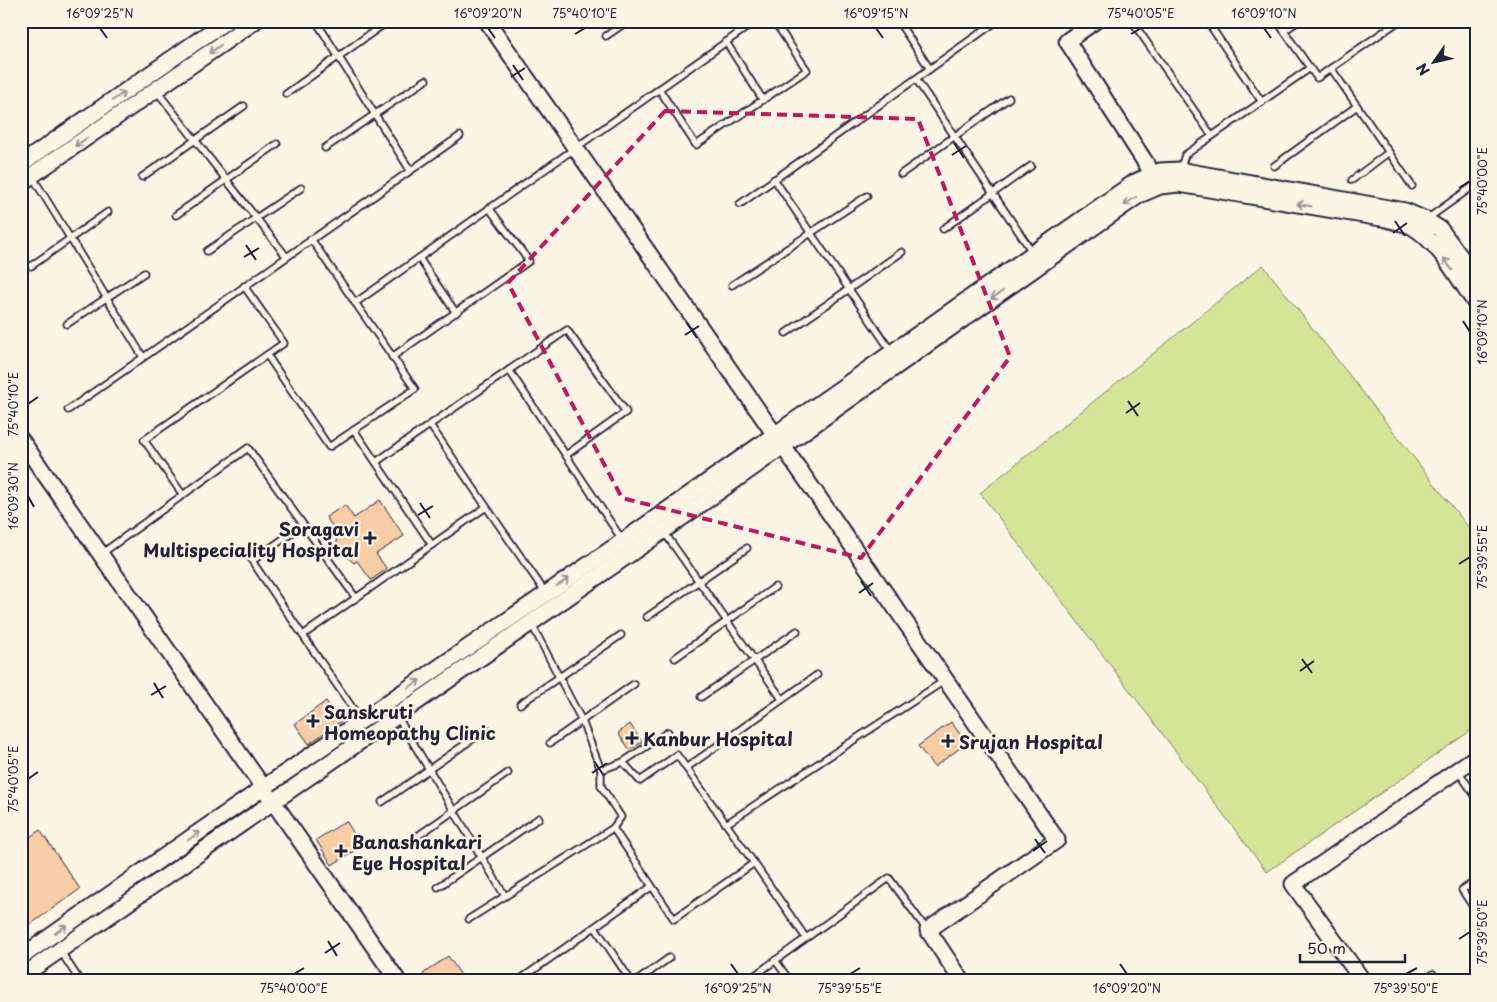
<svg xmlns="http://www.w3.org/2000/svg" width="1497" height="1002" font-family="'Playpen Sans',sans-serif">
  <rect width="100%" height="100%" fill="#fcf5e5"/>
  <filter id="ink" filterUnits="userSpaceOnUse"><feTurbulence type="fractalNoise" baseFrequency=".02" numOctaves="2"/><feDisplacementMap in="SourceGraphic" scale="10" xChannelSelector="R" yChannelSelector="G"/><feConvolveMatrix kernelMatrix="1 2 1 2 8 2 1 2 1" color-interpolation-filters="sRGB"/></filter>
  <g filter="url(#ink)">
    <polygon fill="#d6e497" stroke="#7c8369" points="1263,265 1476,537 1476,727 1267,872 980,493"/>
    <g fill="#f7cda6" stroke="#22223b">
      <polygon points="380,500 404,536 376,554 387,569 371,580 357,561 354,563 345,555 337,543 336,537 338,535 326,517 345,505 354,518"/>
      <polygon points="326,701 341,721 309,744 295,724"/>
      <polygon points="951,722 967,743 934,767 918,746"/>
      <polygon points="630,724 642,742 630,750 618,733"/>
      <polygon points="346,821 362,846 332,865 316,840"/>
      <polygon points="40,830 80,889 21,931 21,843"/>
      <polygon points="448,956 465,981 428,981 423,974"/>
    </g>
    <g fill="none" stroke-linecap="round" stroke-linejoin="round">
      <defs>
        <g id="lane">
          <polyline points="316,21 410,170"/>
          <polyline points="898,21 930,69"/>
          <polyline points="1132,21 1212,136"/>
          <polyline points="1207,21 1262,102"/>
          <polyline points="1277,21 1317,78 1399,21"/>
          <polyline points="1284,31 1298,21"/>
          <polyline points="606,36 628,21"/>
          <polyline points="726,42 763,100"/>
          <polyline points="1331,68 1412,186"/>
          <polyline points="916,79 1033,253"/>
          <polyline points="659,89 696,145 807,70 774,21"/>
          <polyline points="156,90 286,256"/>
          <polyline points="286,94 384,24"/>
          <polyline points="325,148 426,80"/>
          <polyline points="1274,166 1357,106"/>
          <polyline points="1180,170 1185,155 1310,68"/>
          <polyline points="901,174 1009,98"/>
          <polyline points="32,176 143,357"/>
          <polyline points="142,177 244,106"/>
          <polyline points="774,179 891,351"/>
          <polyline points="1352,180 1389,152"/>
          <polyline points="740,204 997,21"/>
          <polyline points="176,215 277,144"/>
          <polyline points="1427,219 1476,184"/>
          <polyline points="943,229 1031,166"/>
          <polyline points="207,251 301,188"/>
          <polyline points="419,258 456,313"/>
          <polyline points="31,266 108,212"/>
          <polyline points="732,285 867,196"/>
          <polyline points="355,303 756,21"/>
          <polyline points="67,324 144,273"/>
          <polyline points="786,333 902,252"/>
          <polyline points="267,355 329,447 415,389 311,239"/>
          <polyline points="392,357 529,261 489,208"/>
          <polyline points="509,370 623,541"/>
          <polyline points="68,410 460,136"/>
          <polyline points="430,425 545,592"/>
          <polyline points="354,430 432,545"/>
          <polyline points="376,462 567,330 626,412 566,455"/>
          <polyline points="183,495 144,440 284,343 244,286"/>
          <polyline points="303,525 252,561 360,719"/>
          <polyline points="664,532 782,699"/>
          <polyline points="101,554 248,448 356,598"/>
          <polyline points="647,617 747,548"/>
          <polyline points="531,623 582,721 601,770 601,786 621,817 613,828 674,919 754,863 677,755 640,781 623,762"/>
          <polyline points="303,635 486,507"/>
          <polyline points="675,658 775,587"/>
          <polyline points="701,697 797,631"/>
          <polyline points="520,704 621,635"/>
          <polyline points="397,716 505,896"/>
          <polyline points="550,743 634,684"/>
          <polyline points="686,768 817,675"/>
          <polyline points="601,770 623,762 668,732"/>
          <polyline points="1458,771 1476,797"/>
          <polyline points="382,802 487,729"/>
          <polyline points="726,824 944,681"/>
          <polyline points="409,842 508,773"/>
          <polyline points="754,863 806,938"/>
          <polyline points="1476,881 1462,890 1476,911"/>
          <polyline points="438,887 539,818"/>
          <polyline points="469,919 613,828"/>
          <polyline points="595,927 631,981"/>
          <polyline points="61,952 80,981"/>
          <polyline points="775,960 790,981"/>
          <polyline points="518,981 651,887"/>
          <polyline points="637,981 669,958"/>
          <polyline points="747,981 889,878 927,930"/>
          <polyline points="1424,981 1433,974 1437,981"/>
        </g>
        <g id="secondary">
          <polyline points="487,21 1057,840 928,930 962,981"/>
          <polyline points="1095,21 1067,41 1158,182"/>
          <polyline points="21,164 226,21"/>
          <polyline points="21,183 255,21"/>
          <polyline points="21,440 398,981"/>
          <polyline points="21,957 199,832 623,541 1135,182 1160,171 1179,170 1405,211 1426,220 1440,229 1476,278"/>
          <path d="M21 977 663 531 1139 195 1160 186 1179 184 1387 219C1395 222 1406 223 1413 227 1439 243 1459 279 1476 304"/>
          <polyline points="1363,981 1293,884 1476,757"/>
        </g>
      </defs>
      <use href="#lane" stroke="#22223b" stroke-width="9"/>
      <use href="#secondary" stroke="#22223b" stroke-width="19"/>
      <use href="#lane" stroke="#fcf5e5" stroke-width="5.5"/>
      <use href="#secondary" stroke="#fcf5e5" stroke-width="15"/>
    </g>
    <defs><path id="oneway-shaft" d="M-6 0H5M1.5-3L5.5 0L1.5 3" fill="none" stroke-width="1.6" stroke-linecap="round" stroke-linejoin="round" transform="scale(1.25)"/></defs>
    <g stroke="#9a9698">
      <use href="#oneway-shaft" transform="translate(215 49) rotate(145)"/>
      <use href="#oneway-shaft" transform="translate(119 96) rotate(-35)"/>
      <use href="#oneway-shaft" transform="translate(81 142) rotate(145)"/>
      <use href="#oneway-shaft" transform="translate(1130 201) rotate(145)"/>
      <use href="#oneway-shaft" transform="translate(1304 205) rotate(-170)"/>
      <use href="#oneway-shaft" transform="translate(1448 264) rotate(-125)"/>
      <use href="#oneway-shaft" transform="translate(997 295) rotate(145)"/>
      <use href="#oneway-shaft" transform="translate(563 582) rotate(-35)"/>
      <use href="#oneway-shaft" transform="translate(414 684) rotate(-35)"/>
      <use href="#oneway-shaft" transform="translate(194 836) rotate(-35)"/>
      <use href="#oneway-shaft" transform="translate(61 929) rotate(-35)"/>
    </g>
  </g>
  <path fill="none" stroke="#c2185b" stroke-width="4" stroke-dasharray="10 6" stroke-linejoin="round" d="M665 111 918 119 1010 357 861 558 622 498 508 283Z"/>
  <path fill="none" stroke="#22223b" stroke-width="2" d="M100 28 107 38M488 28 495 38M876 28 883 38M1264 28 1271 38M575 34 585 28M1131 34 1141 28M513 65 523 80M511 77 525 68M954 143 964 158M952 155 966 146M1459 188 1470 181M1395 221 1405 236M1393 233 1407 223M246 245 256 260M244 257 259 248M1463 321 1470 332M687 323 697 338M685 335 699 326M1128 401 1138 416M28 404 38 397M1126 413 1140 403M28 496 34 507M420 503 430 518M418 515 433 506M1459 564 1470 557M861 581 871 596M859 593 873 583M1302 659 1312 673M1300 671 1314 661M154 683 163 698M151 695 166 686M594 761 604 776M592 773 607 763M28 779 38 772M1035 839 1045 853M1033 851 1047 841M1459 939 1470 932M328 941 337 956M325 953 340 943M731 964 738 974M1120 964 1127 974M294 974 304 968M850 974 860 968M1406 974 1417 968"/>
  <g fill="#22223b" stroke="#fcf5e5" stroke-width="2">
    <path d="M367.5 530.5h5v5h5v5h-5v5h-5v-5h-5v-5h5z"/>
    <path d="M310.5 713.5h5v5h5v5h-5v5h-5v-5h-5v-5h5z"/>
    <path d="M629.5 730.5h5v5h5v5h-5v5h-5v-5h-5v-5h5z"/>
    <path d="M945.5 733.5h5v5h5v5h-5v5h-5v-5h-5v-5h5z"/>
    <path d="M338.5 843.5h5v5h5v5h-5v5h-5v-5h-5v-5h5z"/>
  </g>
  <g text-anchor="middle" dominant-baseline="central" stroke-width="5" stroke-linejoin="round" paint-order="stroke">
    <g font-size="18" font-weight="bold" fill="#22223b" stroke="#fcf5e5" text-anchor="start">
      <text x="359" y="528" text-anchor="end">Soragavi<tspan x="359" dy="21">Multispeciality Hospital</tspan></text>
      <text x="324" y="711">Sanskruti<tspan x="324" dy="21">Homeopathy Clinic</tspan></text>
      <text x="643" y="738">Kanbur Hospital</text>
      <text x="959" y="741">Srujan Hospital</text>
      <text x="352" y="841">Banashankari<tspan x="352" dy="21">Eye Hospital</tspan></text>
    </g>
  </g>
  <rect width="1497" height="1002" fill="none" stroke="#fcf5e5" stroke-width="55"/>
  <g transform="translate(1434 62) rotate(236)" stroke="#fcf5e5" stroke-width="4" paint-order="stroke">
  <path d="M0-4L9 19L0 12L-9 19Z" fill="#22223b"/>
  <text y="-8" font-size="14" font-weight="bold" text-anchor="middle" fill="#22223b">N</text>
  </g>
  <path d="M1300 954v8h105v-8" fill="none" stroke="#22223b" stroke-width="2.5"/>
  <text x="1307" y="954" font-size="15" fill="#22223b" stroke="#fcf5e5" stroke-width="4" paint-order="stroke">50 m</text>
  <rect x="28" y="28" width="1442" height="946" fill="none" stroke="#22223b" stroke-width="2"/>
  <g font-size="12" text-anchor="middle" fill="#22223b">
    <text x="100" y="18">16°09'25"N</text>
    <text x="488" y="18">16°09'20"N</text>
    <text x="585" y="18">75°40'10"E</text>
    <text x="876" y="18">16°09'15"N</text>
    <text x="1141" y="18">75°40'05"E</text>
    <text x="1264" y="18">16°09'10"N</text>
    <text transform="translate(1483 181) rotate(-90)" y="4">75°40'00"E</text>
    <text transform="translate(1483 332) rotate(-90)" y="4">16°09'10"N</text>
    <text transform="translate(14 404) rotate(-90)" y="4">75°40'10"E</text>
    <text transform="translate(14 496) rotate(-90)" y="4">16°09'30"N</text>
    <text transform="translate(1483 557) rotate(-90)" y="4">75°39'55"E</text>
    <text transform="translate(14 779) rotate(-90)" y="4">75°40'05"E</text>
    <text transform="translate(1483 932) rotate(-90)" y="4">75°39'50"E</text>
    <text x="294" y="993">75°40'00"E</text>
    <text x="738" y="993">16°09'25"N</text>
    <text x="850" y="993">75°39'55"E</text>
    <text x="1127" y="993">16°09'20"N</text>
    <text x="1406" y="993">75°39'50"E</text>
  </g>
</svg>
